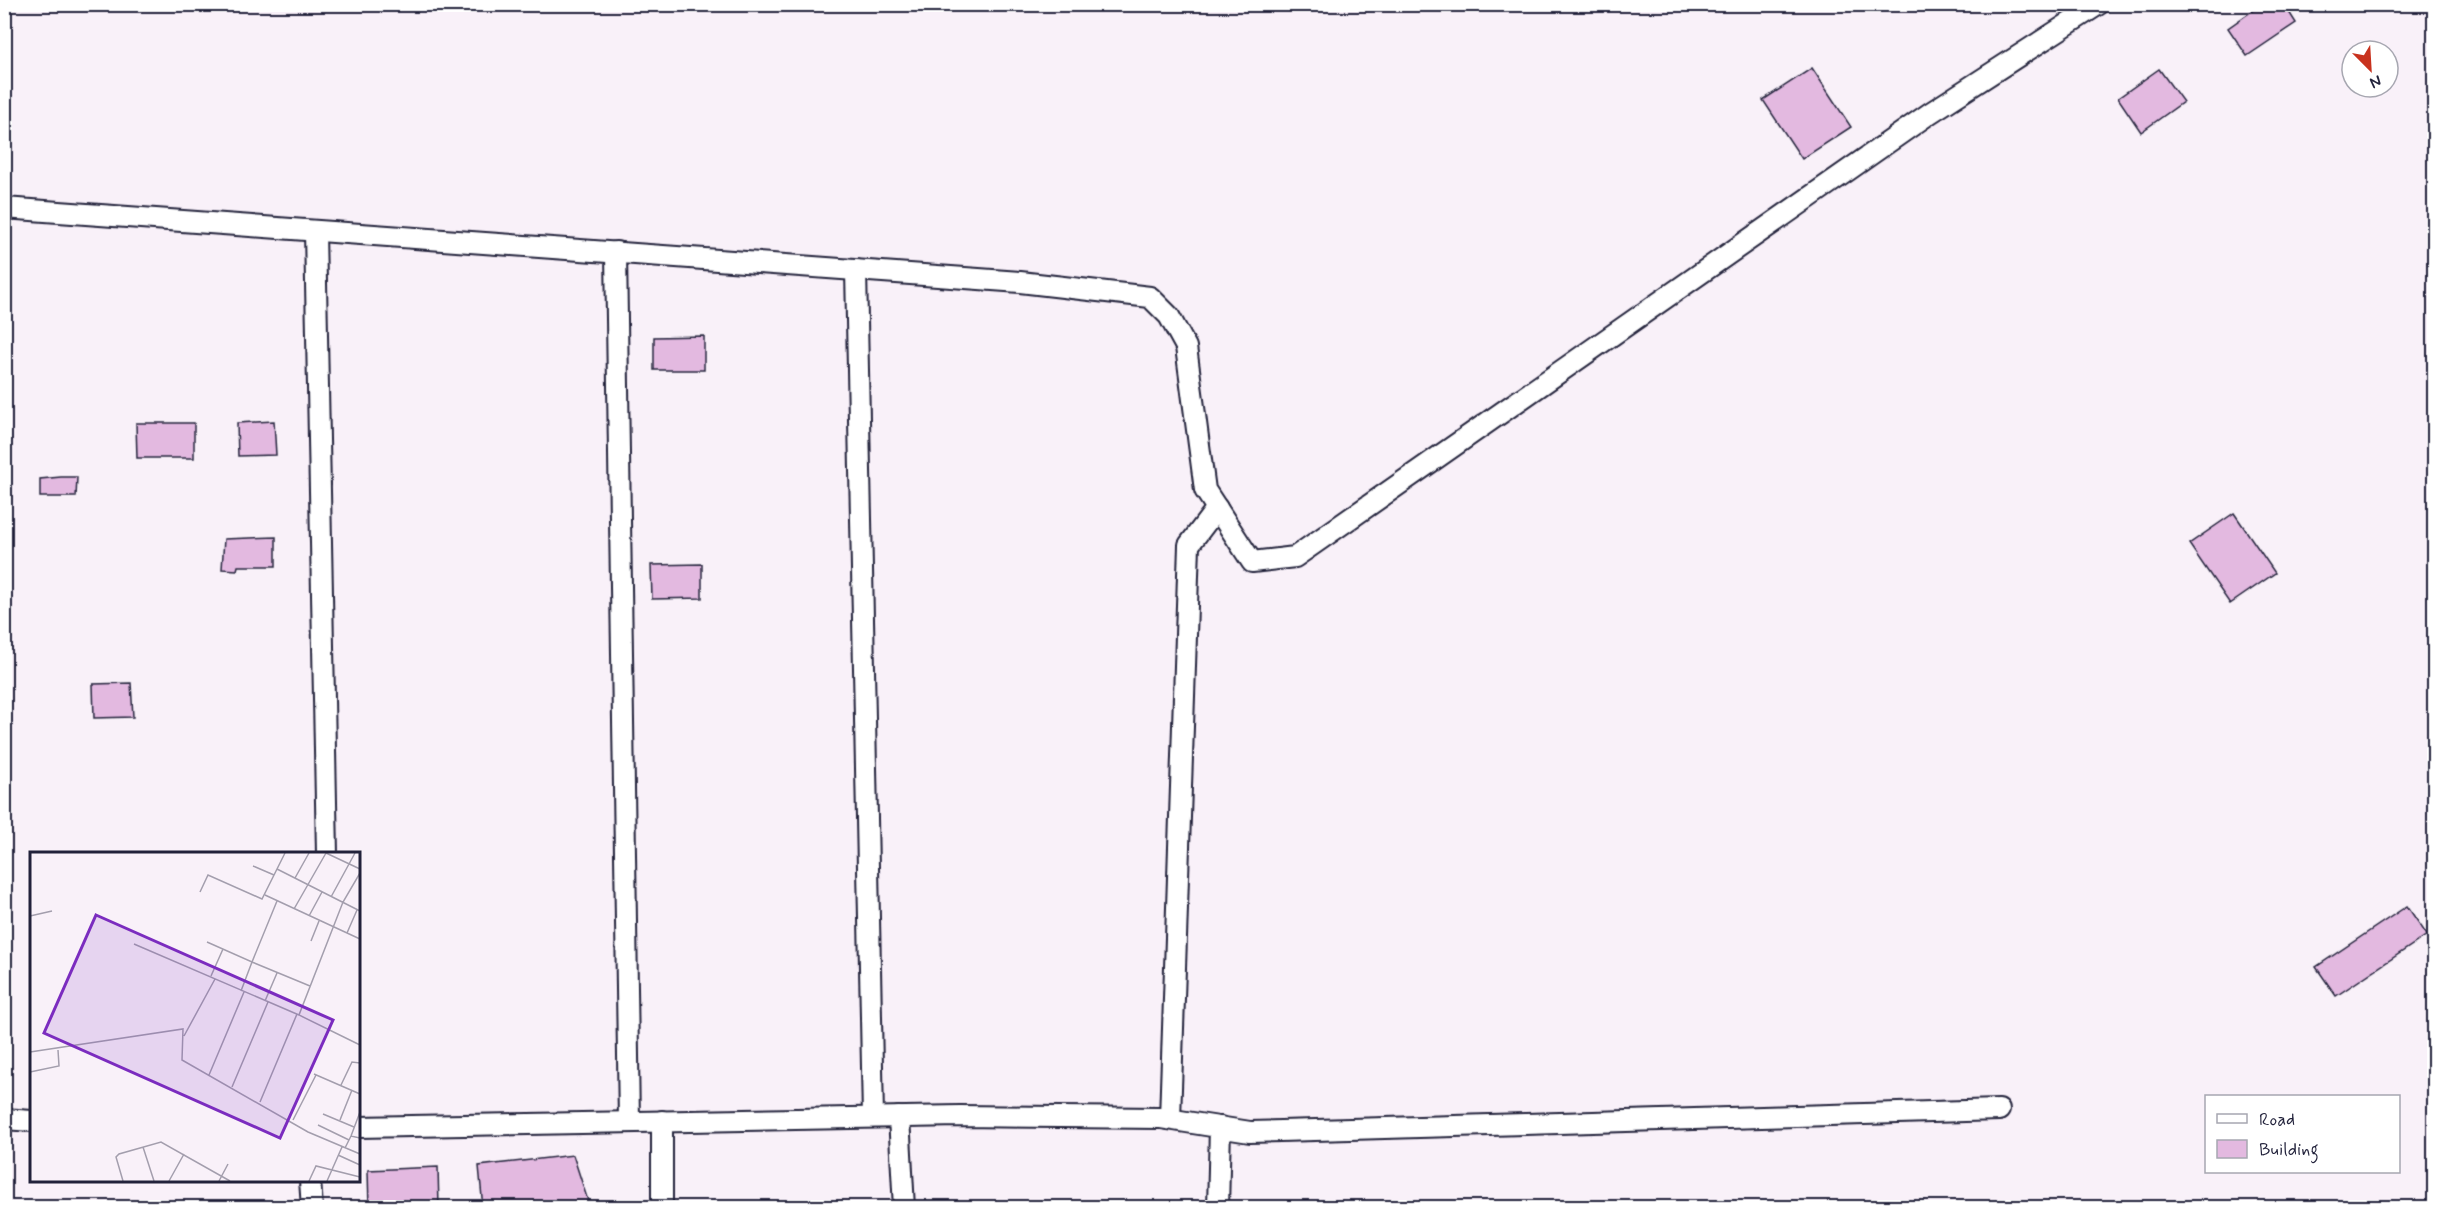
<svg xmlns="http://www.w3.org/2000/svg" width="2439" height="1212" font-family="Mynerve,sans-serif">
  <rect width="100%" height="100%" fill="#f9f1f9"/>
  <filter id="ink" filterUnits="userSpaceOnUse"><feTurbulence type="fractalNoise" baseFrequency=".0167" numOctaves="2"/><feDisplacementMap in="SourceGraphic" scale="12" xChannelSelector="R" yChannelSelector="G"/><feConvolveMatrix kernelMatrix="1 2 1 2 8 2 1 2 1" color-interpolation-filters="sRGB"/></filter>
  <g filter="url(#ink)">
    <g fill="#e3b9e0" stroke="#22223b" stroke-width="1.5">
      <polygon points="2262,4 2284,4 2296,23 2247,56 2228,28"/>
      <polygon points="1812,68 1851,127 1802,159 1763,100"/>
      <polygon points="2159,69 2183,102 2141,132 2118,98"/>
      <polygon points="704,336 704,370 654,370 654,337"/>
      <polygon points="274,421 276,455 238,456 237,423"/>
      <polygon points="136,423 194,423 194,458 137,458"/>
      <polygon points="61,477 77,477 76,497 40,497 40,479"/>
      <polygon points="2234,513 2275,573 2230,604 2189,544"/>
      <polygon points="276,537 276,566 238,566 237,570 222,569 224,539"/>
      <polygon points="702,564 702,598 652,599 651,565"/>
      <polygon points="131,683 133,717 94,718 93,684"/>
      <polygon points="2407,906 2427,935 2336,996 2316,967"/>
      <polygon points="573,1155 589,1204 579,1208 483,1208 479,1166"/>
      <polygon points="438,1167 439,1208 369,1208 368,1170"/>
    </g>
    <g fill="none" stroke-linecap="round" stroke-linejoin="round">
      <defs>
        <g id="minor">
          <polyline points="4,208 1020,282 1150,297 1169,316 1186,347 1205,490 1252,562 1295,557 1930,113 2099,4"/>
          <polyline points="315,231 327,854"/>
          <polyline points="616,252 629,1122"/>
          <polyline points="856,270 873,1117"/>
          <polyline points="899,1117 904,1208"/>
          <polyline points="4,1119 32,1121"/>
          <polyline points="1170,1119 1189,545 1217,508"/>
          <polyline points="358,1127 960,1116 1161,1118 1250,1132 1999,1110"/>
          <polyline points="310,1180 312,1208"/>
          <polyline points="662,1208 662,1121"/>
          <polyline points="1218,1208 1220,1127"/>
        </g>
      </defs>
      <use href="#minor" stroke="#22223b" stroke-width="24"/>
      <use href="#minor" stroke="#fff" stroke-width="20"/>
    </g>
  </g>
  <g transform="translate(30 852)">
    <rect width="330" height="330" fill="#f9f1f9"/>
    <path fill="none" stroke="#a39ead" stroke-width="1.5" d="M296 1 330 17M223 14 244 23M247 17 330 59M330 21 313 50 269 163 330 193M265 26 279 1M170 40 178 23 232 47 255 1M235 43 330 87M301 45 325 1M264 57 296 1M0 64 22 59M279 64 292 40M317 81 327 58M281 89 289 69M177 90 222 110 247 49M104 92 269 163M181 124 193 97M211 139 222 110 280 134M235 149 247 121M154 184 185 127M0 200 153 177 152 208 278 280 330 302M0 220 29 214 28 198M284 222 330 242M179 223 214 140M311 233 322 210 330 211M202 235 238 150M230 250 267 162M293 262 324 275M263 268 286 223M310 268 322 238M288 273 319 288M321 284 330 260M113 295 124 329M315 296 321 284 330 286M308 303 330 313M93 329 86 305 89 302 131 290 200 329M139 329 154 302M189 329 198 312M279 329 286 314 330 325M297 329 312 295"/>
    <path fill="#7b2cbf" fill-opacity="0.15" stroke="#7b2cbf" stroke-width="3" d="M66 63 303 168 250 286 14 181Z"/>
    <rect width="330" height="330" fill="none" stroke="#22223b" stroke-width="3"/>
  </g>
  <rect width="2439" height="1212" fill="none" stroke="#fff" stroke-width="24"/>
  <rect x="12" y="12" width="2415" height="1188" fill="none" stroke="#22223b" stroke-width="2" filter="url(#ink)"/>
  <rect x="2205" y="1095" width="195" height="78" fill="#ffffff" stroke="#a7a7b1" stroke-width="1.5"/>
  <rect x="2217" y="1114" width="30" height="9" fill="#ffffff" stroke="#a7a7b1" stroke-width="1.5"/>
  <text x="2259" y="1125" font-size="18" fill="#22223b">Road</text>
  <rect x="2217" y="1140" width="30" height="18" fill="#e3b9e0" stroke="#a7a7b1" stroke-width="1.5"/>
  <text x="2259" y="1155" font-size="18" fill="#22223b">Building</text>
  <g transform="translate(2370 69) rotate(156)"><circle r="28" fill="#ffffff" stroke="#a7a7b1" stroke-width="1.5"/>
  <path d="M0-4.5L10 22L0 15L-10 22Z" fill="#c8321e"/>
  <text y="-9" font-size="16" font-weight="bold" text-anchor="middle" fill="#22223b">N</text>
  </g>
</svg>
